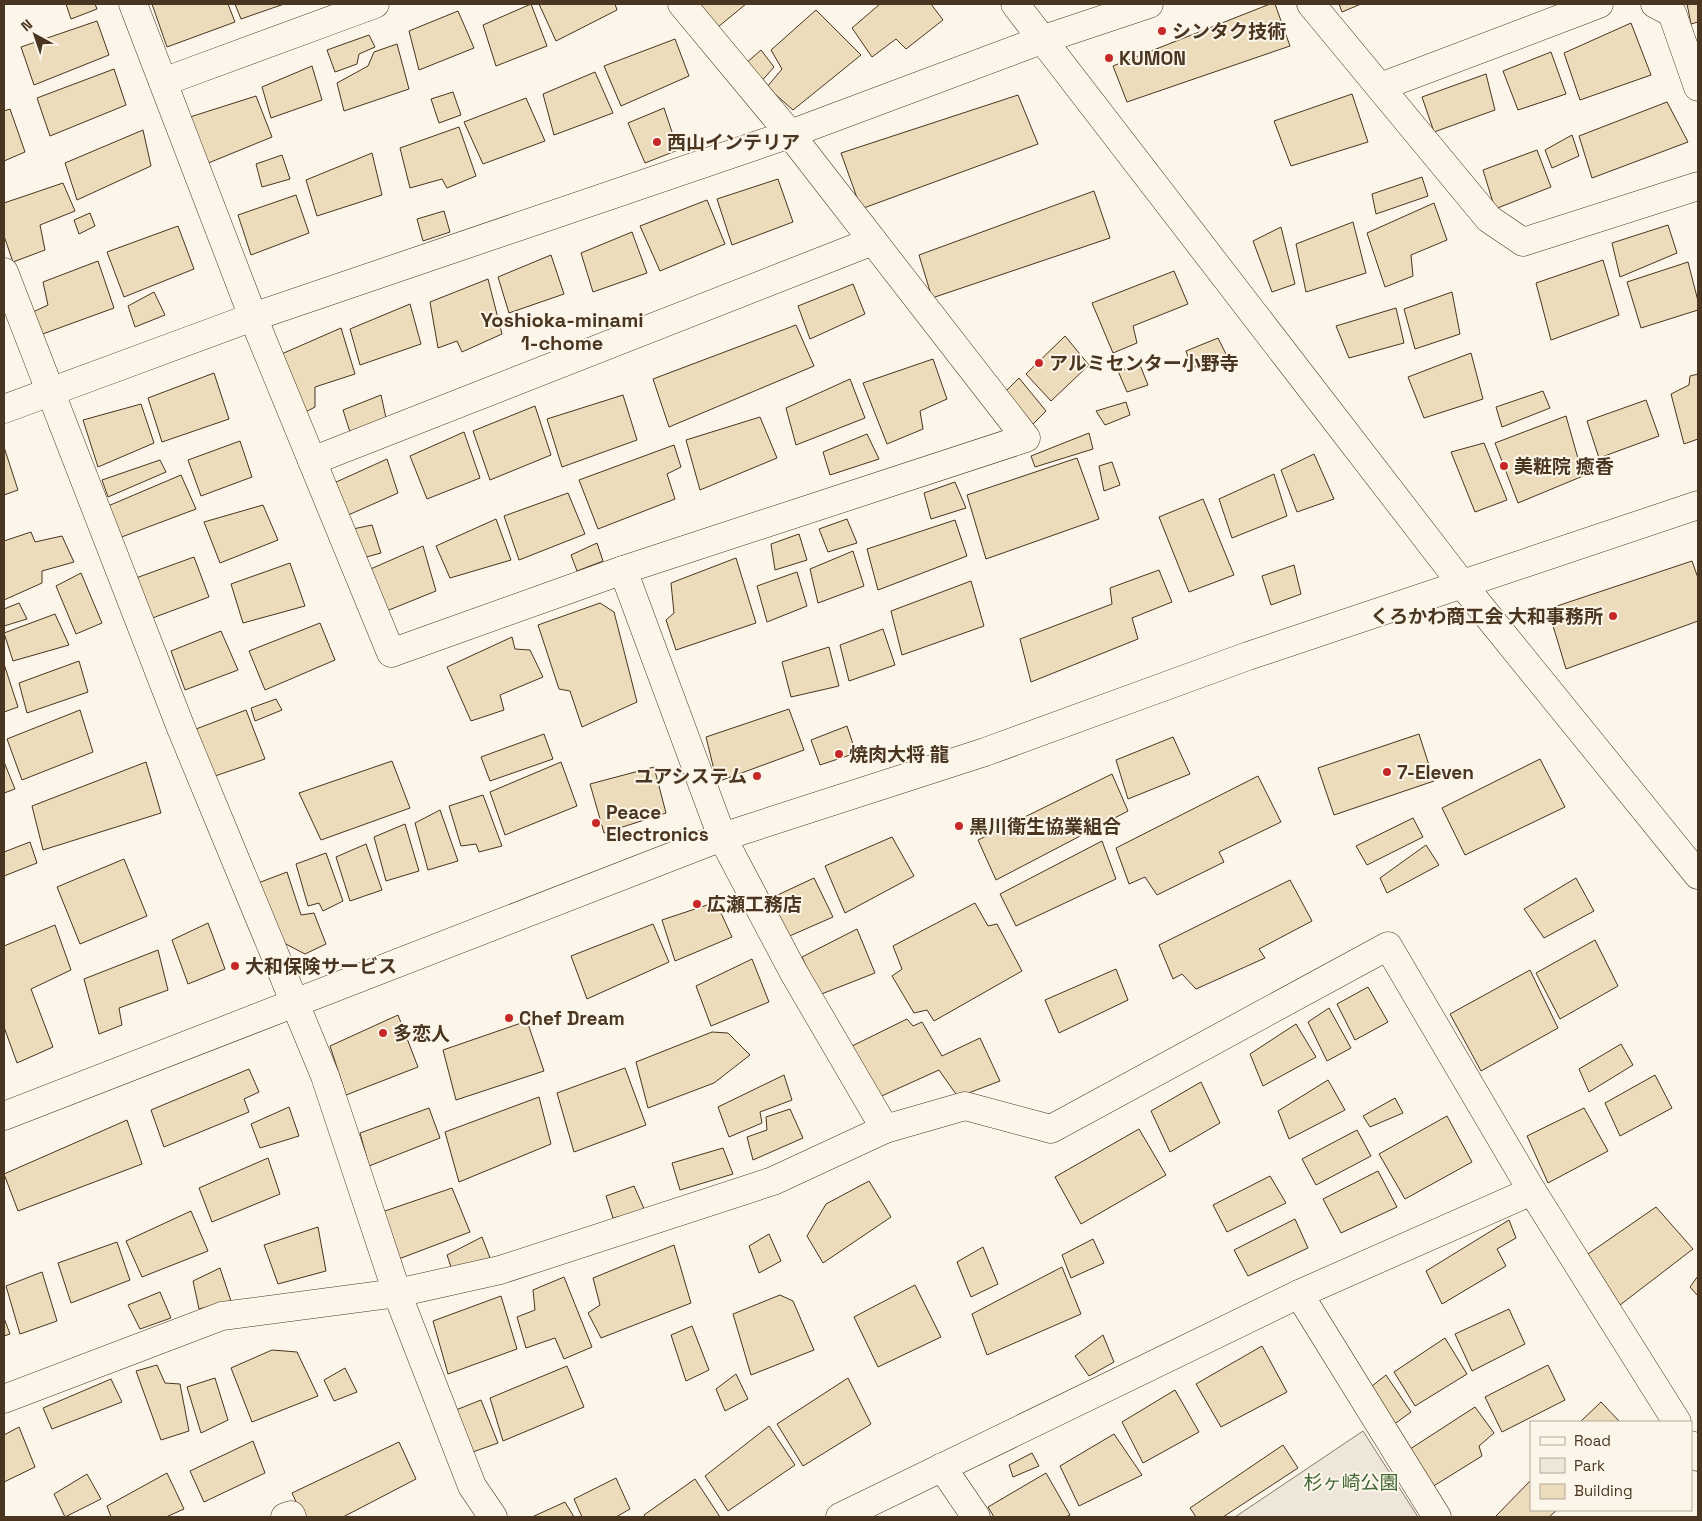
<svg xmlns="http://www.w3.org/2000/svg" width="1702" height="1521" font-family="'Space Grotesk','Noto Sans JP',sans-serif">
  <rect width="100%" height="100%" fill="#fbf6e9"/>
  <polygon fill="#ede6d9" stroke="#887966" points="1363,1431 1418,1517 1235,1517"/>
  <g fill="#ecdcbc" stroke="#4a3520">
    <polygon points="66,4 95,4 97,9 71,19"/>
    <polygon points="152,4 228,4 235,22 167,47"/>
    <polygon points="235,4 284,4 241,19"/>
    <polygon points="531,4 547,46 496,66 483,25"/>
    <polygon points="539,4 615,4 617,10 556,41"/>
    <polygon points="699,4 746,4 718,27"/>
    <polygon points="880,4 931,4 943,20 906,49 896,39 872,57 852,28"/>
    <polygon points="1270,4 1275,4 1290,46 1127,102 1113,66"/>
    <polygon points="1339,4 1361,4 1342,12"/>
    <polygon points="1687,4 1698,4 1698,22 1691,24"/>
    <polygon points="816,10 861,55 793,110 767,87 782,69 771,50"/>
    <polygon points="458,11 474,48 419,70 409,31"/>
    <polygon points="97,21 109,55 34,85 21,47"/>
    <polygon points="1631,23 1651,75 1580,100 1564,53"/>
    <polygon points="369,35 375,47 359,54 357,64 335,72 327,50"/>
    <polygon points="675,39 689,76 621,106 604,66"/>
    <polygon points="397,44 409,89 344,111 337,83 368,66 374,52"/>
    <polygon points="761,50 774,67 759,84 744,65"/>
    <polygon points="1551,52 1566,94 1518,110 1503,71"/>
    <polygon points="312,66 322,100 271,118 262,87"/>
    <polygon points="114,69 126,105 50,136 37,98"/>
    <polygon points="595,72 613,113 554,135 543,94"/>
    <polygon points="1486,74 1495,110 1434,132 1422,97"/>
    <polygon points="453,92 461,115 439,123 431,99"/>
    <polygon points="1352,94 1368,142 1291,166 1274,121"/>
    <polygon points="1018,95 1038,144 861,209 841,153"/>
    <polygon points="256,96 272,137 206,164 190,117"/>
    <polygon points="526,98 545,141 483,164 464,122"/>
    <polygon points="1667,102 1688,142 1592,178 1579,136"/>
    <polygon points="664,108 678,150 645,163 628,123"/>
    <polygon points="10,109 25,152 4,161 4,111"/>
    <polygon points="459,127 476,176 447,188 442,179 410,188 400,148"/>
    <polygon points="143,130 151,166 77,200 65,163"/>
    <polygon points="1572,135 1579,156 1552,168 1545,150"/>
    <polygon points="1537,150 1551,187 1495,209 1483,170"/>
    <polygon points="372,153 382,195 317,216 306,180"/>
    <polygon points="282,155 290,179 262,187 256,164"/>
    <polygon points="1422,177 1428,196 1376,214 1372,194"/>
    <polygon points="778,179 793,222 732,245 717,199"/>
    <polygon points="63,183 75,211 40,225 45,250 13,262 4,236 4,203"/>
    <polygon points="1094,191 1110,238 932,298 919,255"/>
    <polygon points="296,195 309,233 251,255 238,215"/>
    <polygon points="707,200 725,244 660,271 640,226"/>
    <polygon points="1434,203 1447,240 1411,255 1413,276 1385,287 1367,233"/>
    <polygon points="444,211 450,232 423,241 417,219"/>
    <polygon points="90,213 95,226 79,234 74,220"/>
    <polygon points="1353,222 1366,273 1306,292 1296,244"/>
    <polygon points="1668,225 1677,253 1620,277 1612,243"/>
    <polygon points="178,226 194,269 124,297 107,252"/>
    <polygon points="1281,227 1295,284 1272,292 1253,241"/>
    <polygon points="632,232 647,273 593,292 581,253"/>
    <polygon points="551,255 564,294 509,313 498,277"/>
    <polygon points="1603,260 1619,315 1551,340 1536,283"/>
    <polygon points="98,261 114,308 40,335 33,312 48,305 43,282"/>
    <polygon points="1688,262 1698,301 1698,310 1641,328 1627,282"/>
    <polygon points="1174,271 1188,304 1133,326 1137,343 1113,353 1092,303"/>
    <polygon points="488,279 502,334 462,352 457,341 438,348 430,302"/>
    <polygon points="853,284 865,314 810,339 798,306"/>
    <polygon points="154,292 165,315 135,327 128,306"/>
    <polygon points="1452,292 1460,334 1415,349 1404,309"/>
    <polygon points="410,304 421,344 360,365 350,329"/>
    <polygon points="1396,308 1404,343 1349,358 1336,326"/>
    <polygon points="796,325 814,366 669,427 653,379"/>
    <polygon points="341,328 355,374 315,387 315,407 300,415 277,356"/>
    <polygon points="1065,336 1089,365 1051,401 1026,374"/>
    <polygon points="1218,338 1227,356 1192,368 1186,351"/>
    <polygon points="1471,353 1483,399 1424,418 1408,377"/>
    <polygon points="933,359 947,399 920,411 923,429 887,444 863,383"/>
    <polygon points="1140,365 1148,385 1127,392 1118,371"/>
    <polygon points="214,373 229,419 162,442 148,398"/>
    <polygon points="1698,374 1698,439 1684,444 1671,394 1689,385 1690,376"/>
    <polygon points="1019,378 1046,411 1030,427 1004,393"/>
    <polygon points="850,379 865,418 796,445 786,408"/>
    <polygon points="1543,391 1550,408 1502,427 1496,407"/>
    <polygon points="381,395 386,418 350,432 343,410"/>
    <polygon points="623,395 637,440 562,467 547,419"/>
    <polygon points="1646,400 1659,436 1599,458 1587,421"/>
    <polygon points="1126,402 1130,415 1105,425 1096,411"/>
    <polygon points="141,404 154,443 98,467 83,420"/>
    <polygon points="535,406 551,455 490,480 473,431"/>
    <polygon points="1566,416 1583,476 1518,503 1495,443"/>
    <polygon points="760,417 777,458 700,490 686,440"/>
    <polygon points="464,432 480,478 427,499 410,456"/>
    <polygon points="1089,433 1093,449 1035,467 1031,456"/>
    <polygon points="867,434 879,459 830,475 823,452"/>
    <polygon points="240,441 252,477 201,496 188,460"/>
    <polygon points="1484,443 1507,500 1475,512 1451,452"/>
    <polygon points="674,445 681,467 667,474 675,499 598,529 579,480"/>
    <polygon points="4,447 18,490 4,495"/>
    <polygon points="1314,454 1334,499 1297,512 1281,470"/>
    <polygon points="1077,458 1099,519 986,559 967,495"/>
    <polygon points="387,459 398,493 346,516 334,483"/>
    <polygon points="160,460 166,472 108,497 102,480"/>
    <polygon points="1112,462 1120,485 1104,491 1099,466"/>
    <polygon points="1274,474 1287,516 1232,538 1219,499"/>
    <polygon points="181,475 196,509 119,538 108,506"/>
    <polygon points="955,482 966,508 931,519 924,493"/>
    <polygon points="568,493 585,534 519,560 504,516"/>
    <polygon points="1203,499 1234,575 1189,592 1159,517"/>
    <polygon points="263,505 278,540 220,563 204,522"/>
    <polygon points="496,519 511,560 450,578 436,546"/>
    <polygon points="847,519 857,543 828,552 819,529"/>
    <polygon points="955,520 967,556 878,590 867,549"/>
    <polygon points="372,525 381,553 359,559 348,530"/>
    <polygon points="31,532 35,542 62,536 74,562 42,571 42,583 4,600 4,541"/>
    <polygon points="799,534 807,560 775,570 771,544"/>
    <polygon points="597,543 603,561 577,571 571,555"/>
    <polygon points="423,546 436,591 384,612 366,571"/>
    <polygon points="853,551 864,586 818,603 810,569"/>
    <polygon points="194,557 209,597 147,620 136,578"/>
    <polygon points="736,558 756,623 676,650 666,620 674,613 671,583"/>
    <polygon points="1692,561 1698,578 1698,621 1566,669 1548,609"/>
    <polygon points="290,563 305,606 243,623 231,584"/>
    <polygon points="1294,565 1301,594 1271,605 1262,576"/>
    <polygon points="1159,570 1172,602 1132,618 1138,639 1031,682 1020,639 1112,604 1110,588"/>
    <polygon points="797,572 807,606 767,622 757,586"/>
    <polygon points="81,573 102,623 76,634 56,586"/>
    <polygon points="971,581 984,626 902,655 891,611"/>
    <polygon points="19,603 27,619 4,626 4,609"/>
    <polygon points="600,603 614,612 637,702 582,727 570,691 559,689 538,625"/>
    <polygon points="55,614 69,645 13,661 4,633"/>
    <polygon points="320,623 335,660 265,690 249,651"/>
    <polygon points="883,629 895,665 849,681 840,645"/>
    <polygon points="221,631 238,670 185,690 171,651"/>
    <polygon points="512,637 515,649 530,650 543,677 500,695 504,710 471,721 447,667"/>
    <polygon points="829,647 839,686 791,697 782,662"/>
    <polygon points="79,661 88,692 27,713 19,683"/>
    <polygon points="4,664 18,707 4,712"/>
    <polygon points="276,699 282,710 255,721 251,708"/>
    <polygon points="789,709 804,750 717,782 706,737"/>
    <polygon points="80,710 93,752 22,780 7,739"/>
    <polygon points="246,710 265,759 212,777 196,729"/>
    <polygon points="847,726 856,753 820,765 811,740"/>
    <polygon points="544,734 553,759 490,781 481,757"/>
    <polygon points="1419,734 1434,781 1334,815 1318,768"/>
    <polygon points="1173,737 1190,774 1128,799 1116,760"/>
    <polygon points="1540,759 1565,807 1465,855 1442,808"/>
    <polygon points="392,761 410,808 321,840 299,793"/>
    <polygon points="4,762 15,789 4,793"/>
    <polygon points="146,762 161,813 43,850 32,806"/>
    <polygon points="561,762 577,806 505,835 490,792"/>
    <polygon points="654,767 666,813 604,833 590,784"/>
    <polygon points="1112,774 1128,811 996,880 978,840"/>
    <polygon points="1258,776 1281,822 1219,852 1224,862 1157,895 1145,877 1129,884 1116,848"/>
    <polygon points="483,795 502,846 479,852 476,844 461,846 449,806"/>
    <polygon points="440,810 458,861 428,870 415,823"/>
    <polygon points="1413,818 1423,837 1367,865 1356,846"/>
    <polygon points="405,824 419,871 386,881 374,837"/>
    <polygon points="892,837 914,876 845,913 825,866"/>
    <polygon points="1102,841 1116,879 1016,926 1000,894"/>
    <polygon points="30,842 37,863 4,876 4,852"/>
    <polygon points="366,844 382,890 350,901 336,857"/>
    <polygon points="1426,845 1439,865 1387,893 1380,878"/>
    <polygon points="326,853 343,901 323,911 319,903 308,906 296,864"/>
    <polygon points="124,859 147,916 80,944 57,887"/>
    <polygon points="287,872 301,915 314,913 326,944 305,954 282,942 258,883"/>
    <polygon points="814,878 833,917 785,938 767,900"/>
    <polygon points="1576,878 1594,911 1544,938 1524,909"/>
    <polygon points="1290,880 1312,921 1259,949 1265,958 1196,989 1182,974 1173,979 1159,945"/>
    <polygon points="716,902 732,937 675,961 662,920"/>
    <polygon points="975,903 988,926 997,924 1022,971 934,1021 927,1010 914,1013 892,976 902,969 893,946"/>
    <polygon points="208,923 225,969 188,984 172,940"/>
    <polygon points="653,924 669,962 587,999 571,956"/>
    <polygon points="55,925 71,970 31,989 53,1047 17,1063 4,1027 4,946"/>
    <polygon points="857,929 875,973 819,995 802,957"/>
    <polygon points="1595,940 1618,986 1560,1019 1536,973"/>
    <polygon points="158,950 168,990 119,1008 122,1025 99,1034 84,979"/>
    <polygon points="752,959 769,1002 711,1026 696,986"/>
    <polygon points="1116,969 1128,1000 1059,1033 1045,1000"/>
    <polygon points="1530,970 1558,1028 1481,1071 1450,1014"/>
    <polygon points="1368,987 1388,1022 1355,1040 1337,1004"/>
    <polygon points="1329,1008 1351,1048 1327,1061 1308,1022"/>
    <polygon points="398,1015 418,1067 346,1095 330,1046"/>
    <polygon points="907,1019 913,1026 922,1022 942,1056 980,1038 1000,1081 958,1097 939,1070 875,1099 850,1047"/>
    <polygon points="527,1021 544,1071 456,1100 443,1050"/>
    <polygon points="1296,1024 1316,1057 1263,1086 1250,1054"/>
    <polygon points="712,1032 728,1033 750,1055 714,1083 648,1108 636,1062"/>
    <polygon points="1621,1044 1633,1065 1589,1092 1579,1069"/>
    <polygon points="625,1068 646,1125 574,1152 557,1093"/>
    <polygon points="249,1069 259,1092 244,1099 249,1112 164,1147 151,1110"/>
    <polygon points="784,1075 792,1100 760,1112 762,1123 729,1137 718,1107"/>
    <polygon points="1655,1075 1672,1108 1620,1136 1605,1103"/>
    <polygon points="1328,1080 1345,1110 1289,1139 1278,1111"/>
    <polygon points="1201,1082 1220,1123 1170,1152 1151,1111"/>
    <polygon points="539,1097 551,1144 459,1182 445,1132"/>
    <polygon points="1395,1098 1403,1113 1370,1127 1363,1116"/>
    <polygon points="289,1107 299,1136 260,1148 251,1124"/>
    <polygon points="429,1108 440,1138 369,1166 360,1133"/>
    <polygon points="1584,1108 1608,1151 1548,1183 1527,1136"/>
    <polygon points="790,1109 803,1138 753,1160 747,1137 767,1130 766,1117"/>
    <polygon points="1447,1116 1472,1162 1405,1199 1379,1154"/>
    <polygon points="127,1120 142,1164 18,1211 4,1174"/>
    <polygon points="1139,1129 1166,1175 1081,1224 1055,1177"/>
    <polygon points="1357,1130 1371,1156 1316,1185 1302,1159"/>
    <polygon points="723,1148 733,1174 680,1190 672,1163"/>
    <polygon points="268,1158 280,1194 212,1222 199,1188"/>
    <polygon points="1378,1171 1397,1207 1341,1233 1323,1199"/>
    <polygon points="1270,1176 1286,1203 1227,1232 1213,1205"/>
    <polygon points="869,1181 891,1217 823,1263 807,1236 826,1204"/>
    <polygon points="634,1186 645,1211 613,1218 606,1196"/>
    <polygon points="452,1188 470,1232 396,1260 382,1212"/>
    <polygon points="1656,1207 1693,1249 1620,1305 1588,1254"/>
    <polygon points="191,1211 208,1251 142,1277 126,1241"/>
    <polygon points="1295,1219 1308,1248 1248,1276 1234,1250"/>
    <polygon points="1509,1220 1516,1238 1497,1249 1506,1266 1442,1304 1426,1271"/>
    <polygon points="318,1227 326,1271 278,1284 264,1245"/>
    <polygon points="769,1234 781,1261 759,1273 749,1246"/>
    <polygon points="482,1237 492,1263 453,1273 447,1255"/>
    <polygon points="1093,1239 1104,1263 1071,1278 1062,1255"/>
    <polygon points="117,1242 130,1280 71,1303 58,1263"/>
    <polygon points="674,1245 691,1303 601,1338 588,1313 600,1305 593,1278"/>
    <polygon points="983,1247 998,1284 971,1297 957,1262"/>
    <polygon points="1062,1267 1081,1314 987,1355 972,1314"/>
    <polygon points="220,1268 231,1301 199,1309 193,1281"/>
    <polygon points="42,1272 57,1321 20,1334 6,1286"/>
    <polygon points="1698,1276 1698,1296 1690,1287"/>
    <polygon points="564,1277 592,1347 564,1359 555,1338 526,1348 517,1317 535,1310 533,1290"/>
    <polygon points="915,1285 941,1337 878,1367 854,1317"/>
    <polygon points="160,1292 171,1318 140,1329 128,1305"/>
    <polygon points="780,1295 793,1301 814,1350 751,1375 733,1314"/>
    <polygon points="501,1296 517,1349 448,1374 433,1321"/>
    <polygon points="1509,1309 1525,1344 1472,1371 1455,1334"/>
    <polygon points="4,1318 10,1334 4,1336"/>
    <polygon points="692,1326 709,1370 686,1381 671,1335"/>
    <polygon points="1103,1335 1114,1362 1089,1376 1075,1356"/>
    <polygon points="1445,1338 1467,1374 1415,1406 1394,1372"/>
    <polygon points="1262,1346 1287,1392 1221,1427 1196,1384"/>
    <polygon points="272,1350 297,1352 318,1396 252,1422 231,1368"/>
    <polygon points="157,1365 165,1383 180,1384 189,1431 161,1440 136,1371"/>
    <polygon points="1548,1365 1565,1400 1502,1432 1485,1397"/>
    <polygon points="567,1366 584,1407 503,1441 490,1398"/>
    <polygon points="345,1368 357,1392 334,1401 324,1380"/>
    <polygon points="736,1374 748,1399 725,1411 716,1389"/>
    <polygon points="1386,1375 1411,1412 1389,1428 1367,1390"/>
    <polygon points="215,1378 228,1420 201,1433 187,1387"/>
    <polygon points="848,1378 871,1424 803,1466 777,1424"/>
    <polygon points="111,1379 122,1402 52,1429 43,1408"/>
    <polygon points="1175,1390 1199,1432 1143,1463 1122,1422"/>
    <polygon points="481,1400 498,1443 470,1453 456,1410"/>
    <polygon points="1601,1402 1620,1422 1580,1422"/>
    <polygon points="1475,1407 1494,1433 1479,1446 1482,1456 1432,1487 1407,1451"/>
    <polygon points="769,1426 795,1465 728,1511 705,1476"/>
    <polygon points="19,1427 35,1467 4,1482 4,1435"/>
    <polygon points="1114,1434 1142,1475 1079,1506 1060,1466"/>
    <polygon points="253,1441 265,1473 204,1502 190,1471"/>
    <polygon points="399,1442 416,1479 343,1517 303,1517 292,1493"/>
    <polygon points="1283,1445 1298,1468 1223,1517 1196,1517 1190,1508"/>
    <polygon points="1032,1453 1039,1466 1013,1477 1009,1465"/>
    <polygon points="167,1473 184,1509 166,1517 111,1517 107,1506"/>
    <polygon points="1046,1473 1070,1515 1066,1517 994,1517 988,1507"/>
    <polygon points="87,1474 101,1499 65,1517 54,1494"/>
    <polygon points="616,1478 630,1509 616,1517 582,1517 574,1499"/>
    <polygon points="695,1479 720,1517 645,1517 644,1515"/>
    <polygon points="1531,1480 1531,1510 1557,1510 1549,1517 1495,1517"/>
    <polygon points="565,1502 574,1517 532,1517"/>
  </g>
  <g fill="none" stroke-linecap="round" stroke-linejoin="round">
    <defs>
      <g id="street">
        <polyline points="133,4 253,317 391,653 623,570 1026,438 790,134 682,4"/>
        <polyline points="1311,4 1489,219 1523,242 1698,186"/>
        <polyline points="1655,4 1672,13 1698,87"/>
        <polyline points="163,82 375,4"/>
        <polyline points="1380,87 1599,4"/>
        <polyline points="4,272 181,728 325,1076 397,1293 472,1486 493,1517"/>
        <polyline points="4,409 253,317 790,134 1044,39 1149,4"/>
        <polyline points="312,461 873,241"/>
        <polyline points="623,570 722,837 794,973 885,1129"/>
        <polyline points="1299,1294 1437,1517"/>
        <polyline points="4,1399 222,1316 397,1293 500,1270 773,1181 885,1129 965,1106 1051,1129 1388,946 1532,1191 1677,1422"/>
        <polyline points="1691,1445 1698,1457"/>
        <polyline points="942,1467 976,1517"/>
        <polyline points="285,1517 291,1515 292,1517"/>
        <polyline points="840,1517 1299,1294 1532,1191"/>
      </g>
      <g id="secondary">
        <polyline points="1015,4 1462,584 1698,875"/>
        <polyline points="4,1116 722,837 985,752 1248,656 1698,505"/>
      </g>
    </defs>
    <use href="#street" stroke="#4a3520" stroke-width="29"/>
    <use href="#secondary" stroke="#4a3520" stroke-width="29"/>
    <use href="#street" stroke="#fbf6e9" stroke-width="28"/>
    <use href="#secondary" stroke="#fbf6e9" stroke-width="28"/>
  </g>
  <g fill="#c62828" stroke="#fbf6e9" stroke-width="2">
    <circle cx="1162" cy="31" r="5"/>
    <circle cx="1109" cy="58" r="5"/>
    <circle cx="657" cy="142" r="5"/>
    <circle cx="1039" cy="363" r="5"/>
    <circle cx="1504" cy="466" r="5"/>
    <circle cx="1613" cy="616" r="5"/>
    <circle cx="839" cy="754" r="5"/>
    <circle cx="1387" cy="772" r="5"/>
    <circle cx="757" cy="776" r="5"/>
    <circle cx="596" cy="823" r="5"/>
    <circle cx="959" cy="826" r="5"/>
    <circle cx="697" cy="904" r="5"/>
    <circle cx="235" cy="966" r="5"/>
    <circle cx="509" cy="1018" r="5"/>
    <circle cx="383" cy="1033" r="5"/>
  </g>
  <g text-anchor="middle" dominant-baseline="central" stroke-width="4" stroke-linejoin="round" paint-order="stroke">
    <g font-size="19" font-weight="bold" fill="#4a3520" stroke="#fbf6e9" text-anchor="start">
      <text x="1172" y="31">シンタク技術</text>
      <text x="1119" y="58">KUMON</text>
      <text x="667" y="142">西山インテリア</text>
      <text x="1049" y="363">アルミセンター小野寺</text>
      <text x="1514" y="466">美粧院 癒香</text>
      <text x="1603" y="616" text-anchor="end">くろかわ商工会 大和事務所</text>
      <text x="849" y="754">焼肉大将 龍</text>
      <text x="1397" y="772">7-Eleven</text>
      <text x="747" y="776" text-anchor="end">ユアシステム</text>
      <text x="606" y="812">Peace<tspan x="606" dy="22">Electronics</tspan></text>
      <text x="969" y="826">黒川衛生協業組合</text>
      <text x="707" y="904">広瀬工務店</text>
      <text x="245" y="966">大和保険サービス</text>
      <text x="519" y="1018">Chef Dream</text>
      <text x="393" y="1033">多恋人</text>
    </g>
    <g font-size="19" fill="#436837" stroke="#fbf6e9">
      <text x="1351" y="1482">杉ヶ崎公園</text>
    </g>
    <g font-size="20" font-weight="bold" fill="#4a3520" stroke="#fbf6e9">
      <text x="562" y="320">Yoshioka-minami<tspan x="562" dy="23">1-chome</tspan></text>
    </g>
  </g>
  <rect width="1702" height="1521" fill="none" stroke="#4a3520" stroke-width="10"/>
  <rect x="1530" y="1421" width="162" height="90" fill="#fbf6e9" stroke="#b4a999"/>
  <rect x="1540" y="1437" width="25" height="8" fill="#fbf6e9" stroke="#b4a999"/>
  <text x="1574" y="1446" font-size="15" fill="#4a3520">Road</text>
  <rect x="1540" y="1458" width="25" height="15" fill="#ede6d9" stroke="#b4a999"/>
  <text x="1574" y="1471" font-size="15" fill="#4a3520">Park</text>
  <rect x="1540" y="1484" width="25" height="15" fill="#ecdcbc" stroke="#b4a999"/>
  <text x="1574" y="1496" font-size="15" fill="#4a3520">Building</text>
  <g transform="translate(35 35) rotate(320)" stroke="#fbf6e9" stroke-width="4" paint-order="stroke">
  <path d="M0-4L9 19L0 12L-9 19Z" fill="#4a3520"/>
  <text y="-8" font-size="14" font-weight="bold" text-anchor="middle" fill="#4a3520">N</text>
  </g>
</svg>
